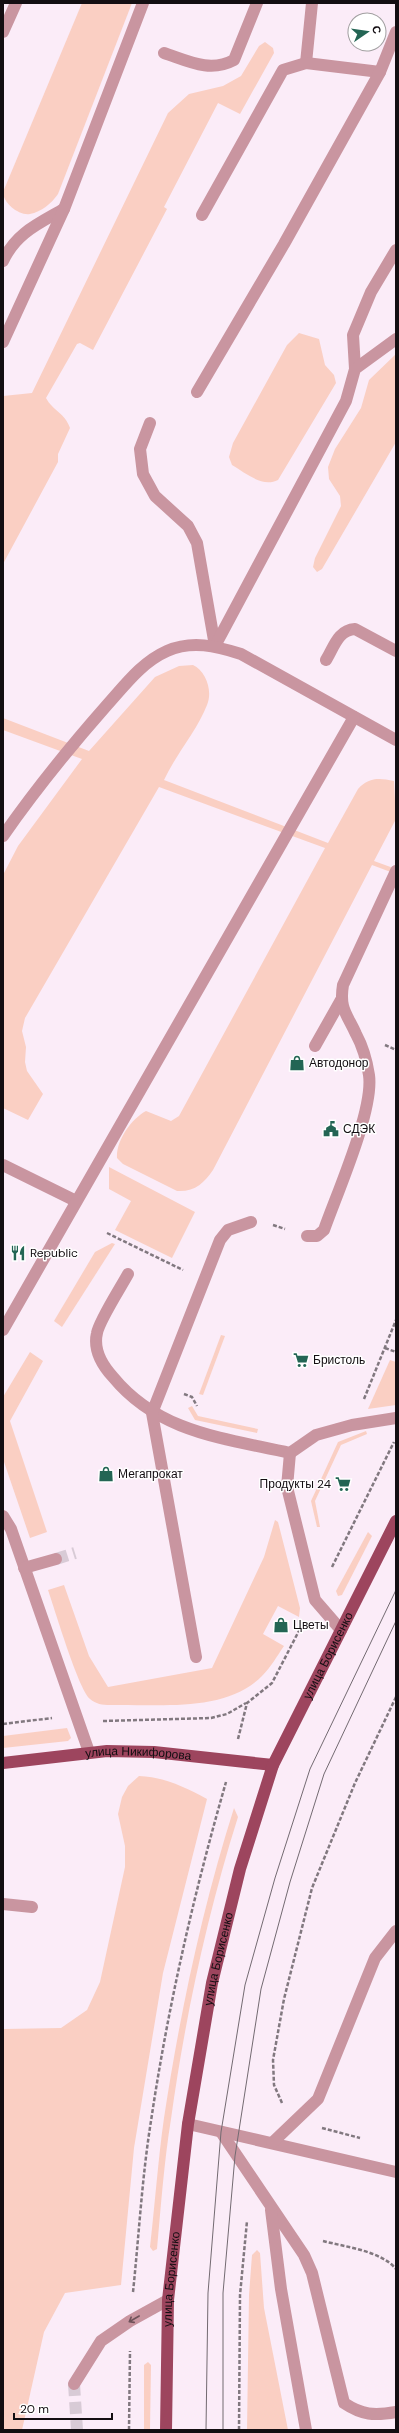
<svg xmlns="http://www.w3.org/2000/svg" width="399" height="2433" font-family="'DM Sans',sans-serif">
  <rect width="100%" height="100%" fill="#fbecf8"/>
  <g fill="#facfc3">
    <path d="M82 3H132L58 194C52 203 41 212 30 214 19 216 3 203 3 192Z"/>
    <path d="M265 42 273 48 274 53 240 114 218 103 164 207 167 209 93 350 80 343 77 344 46 398C53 411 65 413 70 428L58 454V462L3 564V396L32 393 168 113 189 94 223 86 241 76 259 46Z"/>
    <path d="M299 333 319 339 325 365 334 375 336 383 278 480C262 488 246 473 232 465L229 457 233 443 287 345Z"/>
    <polygon points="396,354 396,442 322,569 317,572 313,567 315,558 341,506 340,496 329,479 328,467 335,449 361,408 369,380"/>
    <path d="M193 665C206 671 213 691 207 705 197 731 176 754 164 780L328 843 358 789C369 777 379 778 394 781L396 819 374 861 396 869V874L372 865 213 1170C204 1183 195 1192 177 1191L123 1164 117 1158C116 1141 131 1119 146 1111L171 1121 179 1116 325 848 159 787 25 1018 22 1031 26 1047 25 1062 27 1071 43 1094 28 1120 3 1108V875L18 846 82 759 3 730V718L89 751 155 677 179 666Z"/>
    <polygon points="109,1167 195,1212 172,1258 115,1230 131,1201 109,1189"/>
    <polygon points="112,1243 115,1244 62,1327 54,1321 95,1252"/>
    <polygon points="221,1335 225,1336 203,1395 199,1394"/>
    <polygon points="30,1352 43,1361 10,1421 47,1532 30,1538 3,1459 3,1397"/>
    <polygon points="390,1360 396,1362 396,1405 368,1409"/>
    <polygon points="192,1406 198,1416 258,1429 257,1433 195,1420 188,1408"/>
    <polygon points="366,1431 367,1434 341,1445 315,1501 320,1527 317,1527 311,1501 338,1442"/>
    <path d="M275 1520 278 1522 300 1608 299 1617 278 1606 263 1634 284 1646C277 1656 271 1667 262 1676 226 1713 158 1704 110 1705 102 1705 96 1704 90 1699 78 1688 55 1610 48 1590L64 1585 89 1656 108 1687 212 1668 264 1557Z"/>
    <polygon points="368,1532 372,1536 342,1595 338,1596 336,1591"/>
    <polygon points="67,1728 71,1738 68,1741 3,1748 3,1736"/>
    <path d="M139 1776C164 1777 185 1787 207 1799L163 1973 134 2148 121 2285 65 2293 44 2332 22 2430H3V2029L61 2028 87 2010 100 1982 125 1867V1846L118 1814 122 1797 128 1786Z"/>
    <path d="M234 1808 238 1817C207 1915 185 2018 171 2119 164 2162 161 2206 157 2249L153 2251 150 2247C155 2204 158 2160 164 2118 180 2013 202 1909 234 1808Z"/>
    <polygon points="257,2250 260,2253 264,2308 288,2430 247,2430 249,2295 252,2255"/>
    <polygon points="148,2362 151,2365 150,2430 144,2430 144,2365"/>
  </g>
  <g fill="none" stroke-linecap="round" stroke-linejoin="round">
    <g stroke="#d8cbd6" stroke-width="12" stroke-dasharray="12 6" stroke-linecap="butt">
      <polyline points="56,1559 75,1553"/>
      <polyline points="74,2384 77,2430"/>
    </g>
    <g stroke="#81787f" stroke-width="2.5" stroke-dasharray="4 2" stroke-linecap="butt">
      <polyline points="385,1045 396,1050"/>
      <polyline points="273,1225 285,1229"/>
      <polyline points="107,1233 183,1270"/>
      <polyline points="385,1348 396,1352"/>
      <polyline points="184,1394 192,1397 197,1406"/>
      <polyline points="364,1399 396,1320"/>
      <polyline points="332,1567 394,1442"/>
      <polyline points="103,1721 211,1718 227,1714 246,1703"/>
      <polyline points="3,1724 52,1718"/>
      <polyline points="238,1739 247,1703 272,1683 303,1623"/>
      <polyline points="282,2103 274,2085 273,2060 284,1999 312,1888 355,1783 396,1697"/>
      <polyline points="322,2128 360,2138"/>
      <path d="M323 2241C346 2247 381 2251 396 2269"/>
      <path d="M133 2292C139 2235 142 2177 151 2121 168 2006 194 1893 226 1782"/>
      <polyline points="129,2430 130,2351"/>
      <polyline points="239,2430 240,2295 247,2221"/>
    </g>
    <g stroke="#c995a0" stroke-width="12">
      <polyline points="3,32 16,3"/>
      <path d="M164 53C188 61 210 73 234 60L257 3"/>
      <polyline points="306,63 312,3"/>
      <polyline points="202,215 283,70 306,63 380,72"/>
      <path d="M3 261C16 233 38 224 64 209"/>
      <polyline points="3,342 64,209 143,3"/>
      <polyline points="355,369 353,335 371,292 396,250"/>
      <polyline points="197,392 284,244 380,72 396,32"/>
      <polyline points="150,423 140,449 143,474 155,496 188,526 197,543 215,646"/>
      <polyline points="215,646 346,401 355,369 396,339"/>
      <path d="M326 660C334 647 338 630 355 629L396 651"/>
      <path d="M3 836C35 790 70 747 107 705 125 685 142 662 167 651 192 640 216 646 241 654L396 740"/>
      <polyline points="315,1046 341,1000"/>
      <polyline points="3,1165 76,1201"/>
      <path d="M307 1236H317L324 1230C337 1193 374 1110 369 1075 367 1062 362 1045 356 1034 347 1014 339 1009 343 985L396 871"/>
      <path d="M128 1274C121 1287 99 1321 97 1333 93 1350 103 1366 113 1377 159 1433 224 1438 290 1453L316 1435 352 1425 396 1418"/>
      <polyline points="3,1330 354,717"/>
      <polyline points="290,1453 287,1487 315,1600 341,1630"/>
      <polyline points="3,1516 11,1529 89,1752"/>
      <polyline points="24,1568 56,1559"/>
      <polyline points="196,1657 152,1413 220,1240 228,1230 251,1222"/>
      <polyline points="3,1904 32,1907"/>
      <polyline points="188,2124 396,2172"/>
      <path d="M221 2132 304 2255 312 2273 344 2403C362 2415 374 2416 396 2412"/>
      <polyline points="272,2143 318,2099 375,1958 396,1931"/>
      <polyline points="271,2210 281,2289 306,2430"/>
      <polyline points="74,2384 101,2341 130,2321 168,2300"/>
    </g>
    <g stroke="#9d455e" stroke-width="12">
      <path id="s1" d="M3 1763 107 1751 154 1752 273 1765"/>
      <path id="s2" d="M166 2430 168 2300 188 2124 212 1983 240 1869 273 1765 396 1521"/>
    </g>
    <g stroke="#736a71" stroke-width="1">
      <polyline points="206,2430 208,2293 221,2132 245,1985 275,1878 310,1769 396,1590"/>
      <polyline points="223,2430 223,2293 235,2156 261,1989 290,1882 324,1774 396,1621"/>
    </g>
  </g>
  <defs><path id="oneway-shaft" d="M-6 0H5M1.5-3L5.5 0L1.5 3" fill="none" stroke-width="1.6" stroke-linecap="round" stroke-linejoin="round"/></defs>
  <use stroke="#6e5259" href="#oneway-shaft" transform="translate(134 2319) rotate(150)"/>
  <defs>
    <symbol id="shop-bare" viewBox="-9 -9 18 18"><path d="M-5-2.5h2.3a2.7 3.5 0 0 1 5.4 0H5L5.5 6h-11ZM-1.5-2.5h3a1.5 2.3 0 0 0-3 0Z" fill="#236554" stroke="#fff" stroke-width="2.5" paint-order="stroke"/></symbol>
    <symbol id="civic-bare" viewBox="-9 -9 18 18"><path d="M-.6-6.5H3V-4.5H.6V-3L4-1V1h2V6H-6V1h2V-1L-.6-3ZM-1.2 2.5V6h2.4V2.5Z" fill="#236554" stroke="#fff" stroke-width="2.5" paint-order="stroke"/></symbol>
    <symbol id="restaurant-bare" viewBox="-9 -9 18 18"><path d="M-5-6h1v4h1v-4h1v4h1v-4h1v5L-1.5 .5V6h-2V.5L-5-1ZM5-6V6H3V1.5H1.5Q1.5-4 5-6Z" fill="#236554" stroke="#fff" stroke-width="2.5" paint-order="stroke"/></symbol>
    <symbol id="supermarket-bare" viewBox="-9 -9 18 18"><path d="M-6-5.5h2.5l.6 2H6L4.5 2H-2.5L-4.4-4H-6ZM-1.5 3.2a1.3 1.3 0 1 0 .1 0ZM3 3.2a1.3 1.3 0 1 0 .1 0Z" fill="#236554" stroke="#fff" stroke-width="2.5" paint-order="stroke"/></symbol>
  </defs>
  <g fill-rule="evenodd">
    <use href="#shop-bare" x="286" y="1052" width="22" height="22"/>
    <use href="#civic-bare" x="320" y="1118" width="22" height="22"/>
    <use href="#restaurant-bare" x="7" y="1242" width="22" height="22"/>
    <use href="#supermarket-bare" x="290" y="1349" width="22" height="22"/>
    <use href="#shop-bare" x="95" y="1463" width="22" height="22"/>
    <use href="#supermarket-bare" x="332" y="1473" width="22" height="22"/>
    <use href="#shop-bare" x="270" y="1614" width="22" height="22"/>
  </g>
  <g text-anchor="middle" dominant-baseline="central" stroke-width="3" stroke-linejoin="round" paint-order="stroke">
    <g font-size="12" fill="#130e12" stroke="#fff" text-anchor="start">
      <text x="309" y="1063">Автодонор</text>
      <text x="343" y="1129">СДЭК</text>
      <text x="30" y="1253">Republic</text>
      <text x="313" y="1360">Бристоль</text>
      <text x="118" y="1474">Мегапрокат</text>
      <text x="331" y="1484" text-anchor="end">Продукты 24</text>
      <text x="293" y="1625">Цветы</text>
    </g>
    <g font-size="12" fill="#130e12" stroke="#fff">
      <text stroke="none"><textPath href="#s2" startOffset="799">улица Борисенко</textPath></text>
      <text stroke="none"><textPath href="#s1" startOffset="136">улица Никифорова</textPath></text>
      <text stroke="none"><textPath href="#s2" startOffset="475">улица Борисенко</textPath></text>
      <text stroke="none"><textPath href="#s2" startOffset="151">улица Борисенко</textPath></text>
    </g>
  </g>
  <rect width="399" height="2433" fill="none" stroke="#130e12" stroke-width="8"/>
  <g transform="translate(367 32) rotate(77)"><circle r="19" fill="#ffffff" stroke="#a19fa0"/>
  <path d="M0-3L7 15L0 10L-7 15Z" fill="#236554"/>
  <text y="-6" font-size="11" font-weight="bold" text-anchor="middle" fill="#130e12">С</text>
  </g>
  <path d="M14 2413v6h98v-6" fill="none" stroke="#130e12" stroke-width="2"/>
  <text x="20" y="2413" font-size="12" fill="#130e12" stroke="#ffffff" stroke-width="3" paint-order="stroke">20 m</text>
</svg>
